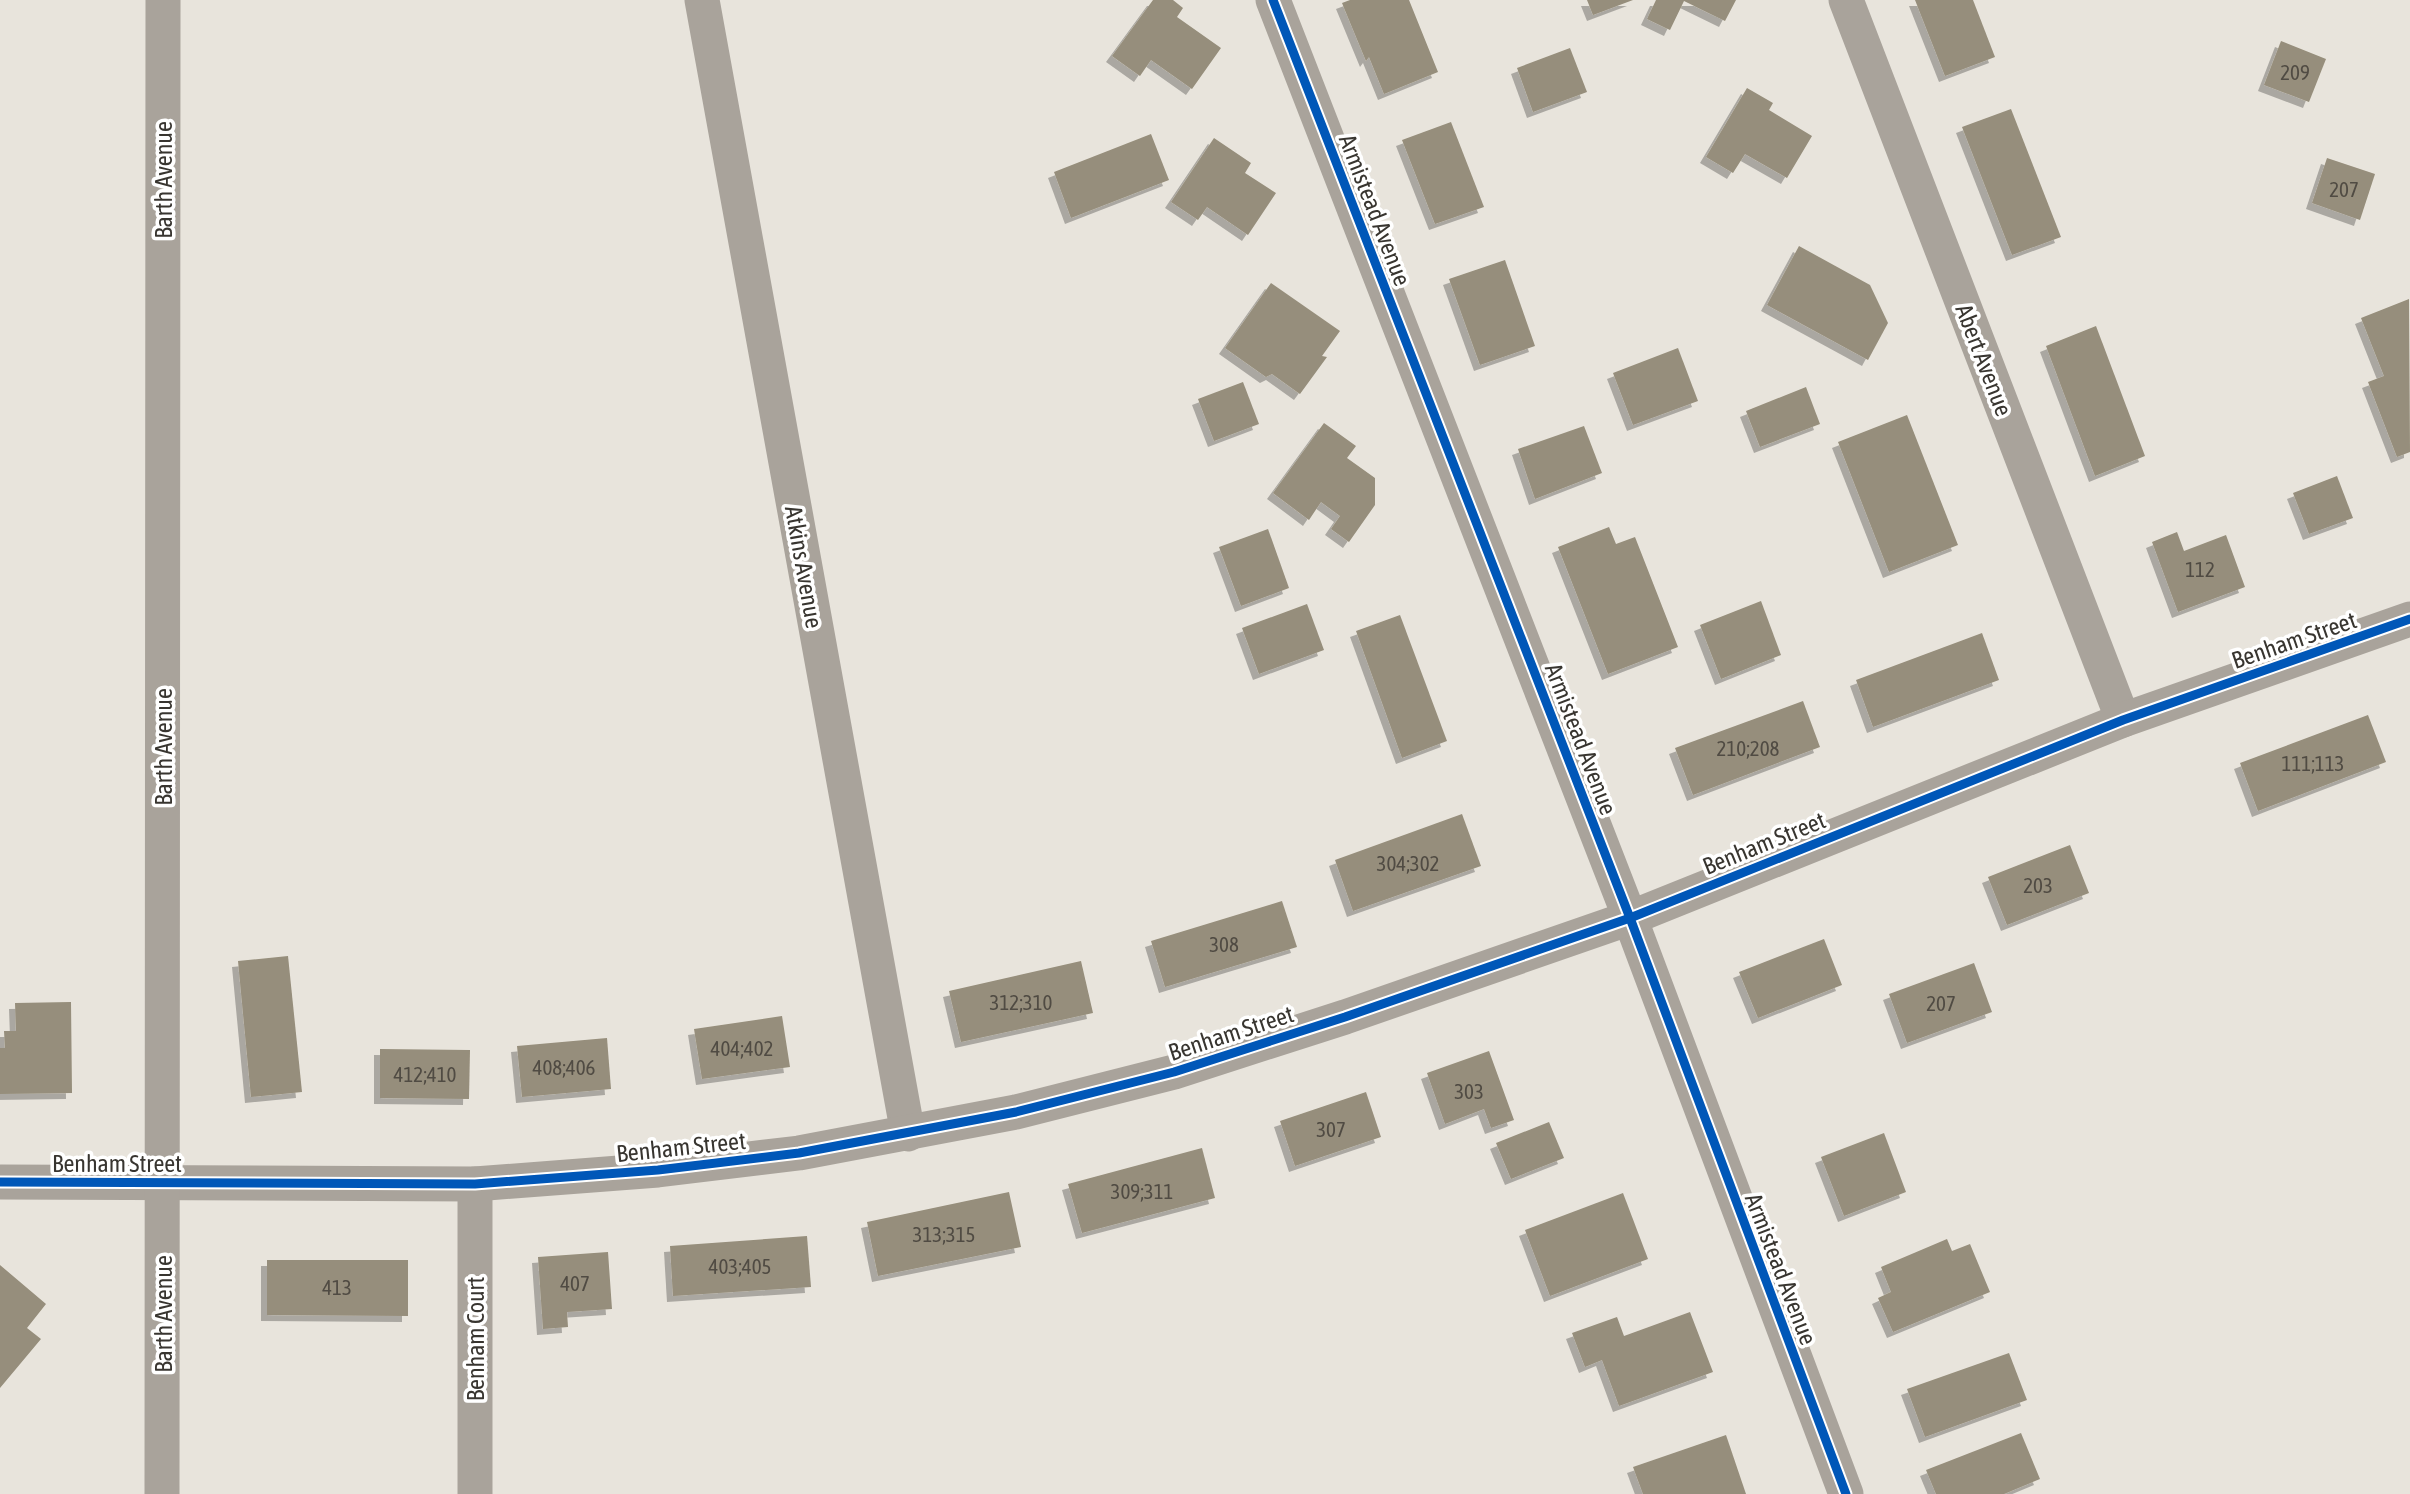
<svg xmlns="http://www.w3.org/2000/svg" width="2410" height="1494" font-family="'Asap Condensed',sans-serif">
  <defs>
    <filter id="shadow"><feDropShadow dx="-6" dy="6" stdDeviation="0" flood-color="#0004"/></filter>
  </defs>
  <rect width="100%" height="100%" fill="#e8e4dc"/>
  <g fill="#968e7b" filter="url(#shadow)">
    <polygon points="1153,0 1173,0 1183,8 1177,17 1221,48 1192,89 1151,60 1140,76 1112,56"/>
    <polygon points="1350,0 1409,0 1438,72 1384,94 1369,57 1366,61 1342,3"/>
    <polygon points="1587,0 1633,0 1593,15"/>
    <polygon points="1656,0 1736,0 1725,21 1684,1 1670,30 1647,19"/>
    <polygon points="1915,0 1973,0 1995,57 1945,76"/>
    <polygon points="2281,41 2326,59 2309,102 2264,85"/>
    <polygon points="1570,48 1587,92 1533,112 1517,68"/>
    <polygon points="1747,88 1773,103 1769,110 1812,136 1787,178 1745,154 1733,173 1706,157"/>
    <polygon points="2011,109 2061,237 2012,255 1962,127"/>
    <polygon points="1451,122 1484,207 1435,224 1402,140"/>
    <polygon points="1151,134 1169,180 1071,218 1054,172"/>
    <polygon points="1214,138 1251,163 1245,173 1276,193 1248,235 1207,207 1198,220 1171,202"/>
    <polygon points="2327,158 2375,174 2360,220 2312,203"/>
    <polygon points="1799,246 1870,285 1888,323 1868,360 1767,305"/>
    <polygon points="1505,260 1535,346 1480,365 1449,279"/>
    <polygon points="1271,283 1340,331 1322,356 1327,357 1300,394 1272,374 1266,377 1225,348"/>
    <polygon points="2409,299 2410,452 2397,457 2368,382 2384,376 2361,318"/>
    <polygon points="2096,326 2145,456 2095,476 2046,346"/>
    <polygon points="1678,348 1698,401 1633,425 1613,373"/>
    <polygon points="1243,382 1259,424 1214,441 1198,399"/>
    <polygon points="1806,387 1820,424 1760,447 1746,411"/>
    <polygon points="1907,415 1958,545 1889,572 1838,442"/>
    <polygon points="1324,423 1356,446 1347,458 1375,478 1375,505 1349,542 1331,529 1340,516 1321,502 1309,520 1273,493"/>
    <polygon points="1584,426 1602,473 1535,499 1518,449"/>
    <polygon points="2337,476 2353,518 2309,534 2293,493"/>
    <polygon points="1609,527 1616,544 1635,537 1678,647 1608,674 1558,547"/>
    <polygon points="1268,529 1289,588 1241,606 1219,547"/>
    <polygon points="2177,532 2184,551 2226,535 2245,587 2178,612 2152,542"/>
    <polygon points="1761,601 1781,655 1721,679 1700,625"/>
    <polygon points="1307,604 1324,650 1259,674 1242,628"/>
    <polygon points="1400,615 1447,741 1402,758 1356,631"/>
    <polygon points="1982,633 1999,680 1873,727 1856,680"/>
    <polygon points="1803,701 1820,747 1693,795 1675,748"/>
    <polygon points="2368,715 2386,762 2258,811 2240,763"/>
    <polygon points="1462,814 1481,866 1353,911 1335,860"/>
    <polygon points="2070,845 2089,893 2007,925 1988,877"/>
    <polygon points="1282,901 1297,947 1165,987 1151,941"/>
    <polygon points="1824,939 1842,985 1758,1018 1739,972"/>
    <polygon points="288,956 302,1092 251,1097 238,961"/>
    <polygon points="1081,961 1093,1013 961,1042 949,991"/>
    <polygon points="1974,963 1992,1012 1907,1043 1889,994"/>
    <polygon points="71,1002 72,1093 0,1094 0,1048 5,1048 4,1031 16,1031 15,1003"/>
    <polygon points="782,1016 790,1067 702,1079 694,1029"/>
    <polygon points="607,1038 611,1089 522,1097 517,1046"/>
    <polygon points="380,1049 470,1050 469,1099 380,1098"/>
    <polygon points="1489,1051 1514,1120 1491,1128 1484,1109 1445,1124 1427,1073"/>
    <polygon points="1366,1092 1381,1137 1295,1166 1280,1121"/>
    <polygon points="1549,1122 1564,1158 1511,1179 1496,1143"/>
    <polygon points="1884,1133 1906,1192 1844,1216 1821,1157"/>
    <polygon points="1202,1148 1215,1198 1082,1233 1068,1184"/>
    <polygon points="1009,1192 1021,1247 878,1276 867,1222"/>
    <polygon points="1623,1193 1648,1259 1550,1296 1525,1230"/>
    <polygon points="807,1236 811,1287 673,1296 670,1246"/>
    <polygon points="1947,1239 1952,1251 1970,1244 1990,1292 1893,1332 1878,1298 1891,1292 1881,1267"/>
    <polygon points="608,1252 612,1309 567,1312 568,1327 543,1329 538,1257"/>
    <polygon points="267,1260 408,1260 408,1316 267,1315"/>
    <polygon points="0,1265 46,1304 27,1328 41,1339 0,1388"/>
    <polygon points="1690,1312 1713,1372 1619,1406 1602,1360 1585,1367 1572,1333 1617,1317 1624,1336"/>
    <polygon points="2009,1353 2027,1400 1925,1437 1907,1389"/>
    <polygon points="2021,1433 2040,1479 2004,1494 1936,1494 1926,1470"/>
    <polygon points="1726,1435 1746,1494 1643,1494 1633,1467"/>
  </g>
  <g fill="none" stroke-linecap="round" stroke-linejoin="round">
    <g stroke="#a9a39b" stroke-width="35">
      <polyline points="702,0 908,1134"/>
      <polyline points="1273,0 1630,918 1846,1494"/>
      <polyline points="1846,0 2123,720"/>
      <polyline points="0,1182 475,1184 658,1170 799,1153 1016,1112 1174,1072 1345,1017 1630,918 2123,720 2410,619"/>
      <polyline points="475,1184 475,1494"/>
      <polyline points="162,1494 163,0"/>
    </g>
    <defs>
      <g id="cycleway">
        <polyline points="1273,0 1630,918 1846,1494"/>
        <polyline points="0,1182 475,1184 658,1170 799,1153 1016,1112 1174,1072 1345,1017 1630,918 2123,720 2410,619"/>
      </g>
    </defs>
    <use href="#cycleway" stroke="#fff" stroke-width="13"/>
    <use href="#cycleway" stroke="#0057b8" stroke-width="9"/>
  </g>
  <g text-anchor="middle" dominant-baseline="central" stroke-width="7" stroke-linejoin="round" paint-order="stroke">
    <g font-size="21" fill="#504b43">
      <text x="2295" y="72">209</text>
      <text x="2344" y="189">207</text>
      <text x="2200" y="569">112</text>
      <text x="1748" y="748">210;208</text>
      <text x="2313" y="763">111;113</text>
      <text x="1408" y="863">304;302</text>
      <text x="2038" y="885">203</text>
      <text x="1224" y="944">308</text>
      <text x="1021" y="1002">312;310</text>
      <text x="1941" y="1003">207</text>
      <text x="742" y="1048">404;402</text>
      <text x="564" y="1067">408;406</text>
      <text x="425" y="1074">412;410</text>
      <text x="1469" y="1091">303</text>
      <text x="1331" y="1129">307</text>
      <text x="1142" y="1191">309;311</text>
      <text x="944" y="1234">313;315</text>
      <text x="740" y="1266">403;405</text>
      <text x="575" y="1283">407</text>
      <text x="337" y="1287">413</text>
    </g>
    <g font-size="24" fill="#383530" stroke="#fff">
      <text transform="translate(163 180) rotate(-90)">Barth Avenue</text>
      <text transform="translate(1375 210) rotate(69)">Armistead Avenue</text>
      <text transform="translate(1984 360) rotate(69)">Abert Avenue</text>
      <text transform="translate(804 567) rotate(80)">Atkins Avenue</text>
      <text transform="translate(2294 640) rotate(-19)">Benham Street</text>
      <text transform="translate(1581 739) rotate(69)">Armistead Avenue</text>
      <text transform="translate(163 747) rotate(-90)">Barth Avenue</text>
      <text transform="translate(1764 843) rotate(-22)">Benham Street</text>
      <text transform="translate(1231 1033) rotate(-18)">Benham Street</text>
      <text transform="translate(681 1147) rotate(-6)">Benham Street</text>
      <text x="117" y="1163">Benham Street</text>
      <text transform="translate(1781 1269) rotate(69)">Armistead Avenue</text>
      <text transform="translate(163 1314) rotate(-90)">Barth Avenue</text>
      <text transform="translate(475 1339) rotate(-90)">Benham Court</text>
    </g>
  </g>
</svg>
